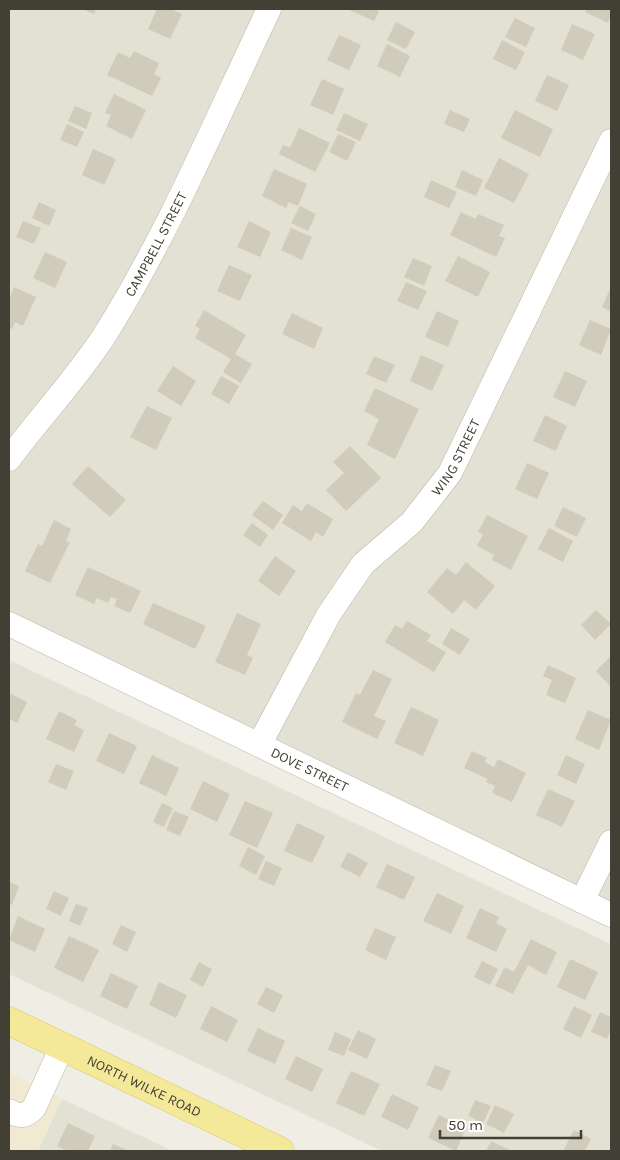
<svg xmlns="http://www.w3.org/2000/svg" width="620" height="1160" font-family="Karla,sans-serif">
  <rect width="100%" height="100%" fill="#f0eee4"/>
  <g fill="#e3e1d3">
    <polygon points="9,9 611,9 611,915 9,624"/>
    <polygon points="9,660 611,944 611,1151 382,1151 9,974"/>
    <polygon points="62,1099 173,1151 38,1151"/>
  </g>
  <polygon fill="#f1e9d1" points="9,1072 62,1099 38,1151 9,1151"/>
  <g fill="#d0ccbb">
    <polygon points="82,9 96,9 94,14"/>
    <polygon points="157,9 171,9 182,14 170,39 148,29"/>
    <polygon points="347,9 377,9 379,12 374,21"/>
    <polygon points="587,9 611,9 611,15 608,23 585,12"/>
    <polygon points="515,18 535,28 526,47 505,37"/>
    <polygon points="396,22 415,32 406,49 387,40"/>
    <polygon points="572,24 595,34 583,60 561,50"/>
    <polygon points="339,35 361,45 349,70 327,60"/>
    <polygon points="502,40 525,52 516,70 493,59"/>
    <polygon points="387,44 410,56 400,77 377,66"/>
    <polygon points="134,51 159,63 154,74 161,78 152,96 107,75 118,52 130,58"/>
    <polygon points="547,75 569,85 557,111 535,101"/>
    <polygon points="322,79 344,89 333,115 310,105"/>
    <polygon points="114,94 146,110 132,139 106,126 111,115 105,113"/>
    <polygon points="75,106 92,113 86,129 68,121"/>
    <polygon points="450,110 470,119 464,132 444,124"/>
    <polygon points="515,110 553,129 540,157 501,138"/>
    <polygon points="344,113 368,124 360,141 336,130"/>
    <polygon points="67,124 84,132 77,147 60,140"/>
    <polygon points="299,128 330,143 315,172 279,154 283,145 290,148"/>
    <polygon points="338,134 356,142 347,161 329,152"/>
    <polygon points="93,149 116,159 104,185 82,175"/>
    <polygon points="499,158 529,174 514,203 484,188"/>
    <polygon points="274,169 307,184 298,206 289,202 286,208 262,196"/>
    <polygon points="462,170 483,180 476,196 455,187"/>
    <polygon points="431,180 457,192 449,208 424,197"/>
    <polygon points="39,202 56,210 49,226 32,218"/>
    <polygon points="300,206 316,214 308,231 291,223"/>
    <polygon points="461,212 476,219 478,214 504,225 499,236 505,238 496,257 450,235"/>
    <polygon points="23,221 41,228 34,244 16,237"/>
    <polygon points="249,221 271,232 260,257 237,247"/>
    <polygon points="291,228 312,237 302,260 281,250"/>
    <polygon points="45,252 67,262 55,288 33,278"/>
    <polygon points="458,256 490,272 478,297 445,281"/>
    <polygon points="413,258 432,266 424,286 404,277"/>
    <polygon points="229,265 252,275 240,301 217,291"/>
    <polygon points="406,282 427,291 418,310 397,301"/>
    <polygon points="14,287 36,297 23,326 15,322 12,329 9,328 9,299"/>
    <polygon points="611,287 611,312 602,307"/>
    <polygon points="204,310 246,335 235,354 252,364 241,383 223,372 231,359 195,338 200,329 195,326"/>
    <polygon points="437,311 459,321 448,347 425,337"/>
    <polygon points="292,313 323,328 314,349 282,334"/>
    <polygon points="590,320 611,329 601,355 579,345"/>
    <polygon points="421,355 444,365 432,391 410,381"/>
    <polygon points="374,356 395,365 386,383 366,374"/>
    <polygon points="173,366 196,381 181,406 157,391"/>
    <polygon points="565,371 587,381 575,407 553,397"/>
    <polygon points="221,376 239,386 229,404 211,394"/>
    <polygon points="375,388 419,409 395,459 367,445 379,419 364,411"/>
    <polygon points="147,406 172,418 156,450 130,437"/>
    <polygon points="545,415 567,426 556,451 533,441"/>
    <polygon points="350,446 381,478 346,511 326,490 344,473 333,462"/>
    <polygon points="527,463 549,473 537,499 515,489"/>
    <polygon points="88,466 126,500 110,517 72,484"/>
    <polygon points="263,501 283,515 273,530 252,515"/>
    <polygon points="307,503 333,519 323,537 316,532 311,541 282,523 293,505 302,511"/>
    <polygon points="563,507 586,518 577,537 554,526"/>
    <polygon points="487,515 528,536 511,570 492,560 494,555 477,546 483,534 478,532"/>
    <polygon points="54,520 71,529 66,541 70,542 50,583 25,571 38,544 42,546"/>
    <polygon points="252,523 268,535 260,547 243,535"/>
    <polygon points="549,528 573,541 563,562 538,549"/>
    <polygon points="275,556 296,571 279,596 258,581"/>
    <polygon points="466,562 495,586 476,610 464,600 453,614 427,592 447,568 456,575"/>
    <polygon points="88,567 141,591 130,613 114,606 117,599 111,597 108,603 97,598 94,604 75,595"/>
    <polygon points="153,603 206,626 195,649 143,624"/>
    <polygon points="596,610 611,624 595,640 581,625"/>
    <polygon points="237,613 261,624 247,655 253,658 245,675 215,662"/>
    <polygon points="407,621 431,635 427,641 446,652 434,672 385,642 395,625 402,629"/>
    <polygon points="451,628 470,639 460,655 442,644"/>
    <polygon points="611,656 611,687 596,671"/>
    <polygon points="548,665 576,678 565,703 546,695 552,680 543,676"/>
    <polygon points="373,670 392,679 374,716 386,721 377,739 342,722 356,693 360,695"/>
    <polygon points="9,693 27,702 17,723 9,719"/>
    <polygon points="411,707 439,720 423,756 394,743"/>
    <polygon points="588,710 611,720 599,750 575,739"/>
    <polygon points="59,711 77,720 74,725 84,730 74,752 46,739"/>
    <polygon points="109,733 137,746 124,774 96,761"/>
    <polygon points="472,751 487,758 485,762 494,767 498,759 526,773 512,802 492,793 495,786 486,782 488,779 464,768"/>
    <polygon points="152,755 179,768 166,796 139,783"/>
    <polygon points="566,755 585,764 576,784 557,775"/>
    <polygon points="56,764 74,771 66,790 48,782"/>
    <polygon points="203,781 230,794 217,822 190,809"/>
    <polygon points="548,789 575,801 562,827 536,815"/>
    <polygon points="245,801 273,813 257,848 229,835"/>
    <polygon points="162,803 173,808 164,827 153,822"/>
    <polygon points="174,811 189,817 180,836 166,830"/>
    <polygon points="297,823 325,836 312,863 284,851"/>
    <polygon points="248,847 265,856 256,875 239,866"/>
    <polygon points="348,852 368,863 360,877 340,867"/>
    <polygon points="266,861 282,868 274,886 258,879"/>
    <polygon points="387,864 415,877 404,900 376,887"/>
    <polygon points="9,882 19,886 12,905 9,904"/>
    <polygon points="54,891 69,898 61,916 46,909"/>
    <polygon points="437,893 464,906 451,934 423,921"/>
    <polygon points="76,904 88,908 80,926 69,921"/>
    <polygon points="480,908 499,917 496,923 507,929 496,952 466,938"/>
    <polygon points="18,916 45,929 35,952 9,940"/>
    <polygon points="121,925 136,932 127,952 112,944"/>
    <polygon points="375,928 396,937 386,960 365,950"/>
    <polygon points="69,936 99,950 83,982 54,968"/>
    <polygon points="531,939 557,952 546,975 528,965 513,994 495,986 505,967 514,972"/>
    <polygon points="570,959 598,972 585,1000 557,987"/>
    <polygon points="482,961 498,969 490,985 474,977"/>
    <polygon points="199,962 212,969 203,987 190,980"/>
    <polygon points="111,973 138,986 127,1009 100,996"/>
    <polygon points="159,982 187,995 176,1018 149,1005"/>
    <polygon points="266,987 283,995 274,1013 257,1004"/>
    <polygon points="211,1006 238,1020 227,1042 200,1029"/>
    <polygon points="574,1006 592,1015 581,1038 563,1029"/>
    <polygon points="600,1012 611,1017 611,1029 607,1039 591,1032"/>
    <polygon points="258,1028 285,1041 275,1064 247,1051"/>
    <polygon points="358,1030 376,1039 367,1059 348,1050"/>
    <polygon points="335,1032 351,1039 344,1056 328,1050"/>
    <polygon points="296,1056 323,1069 312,1092 285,1079"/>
    <polygon points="435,1065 451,1071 442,1091 426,1085"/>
    <polygon points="351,1071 380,1084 364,1116 336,1103"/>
    <polygon points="392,1094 419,1107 408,1130 381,1117"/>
    <polygon points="475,1100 491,1106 483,1123 468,1116"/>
    <polygon points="495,1105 514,1114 504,1133 486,1124"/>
    <polygon points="439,1115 466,1128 456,1151 428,1138"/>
    <polygon points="68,1123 95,1136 88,1151 67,1151 57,1146"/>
    <polygon points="574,1130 591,1139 585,1151 563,1151"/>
    <polygon points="491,1141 512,1151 486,1151"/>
    <polygon points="113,1144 129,1151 110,1151"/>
  </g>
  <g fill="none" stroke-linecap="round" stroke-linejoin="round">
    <defs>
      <g id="minor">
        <path id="s1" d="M9 459C40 417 78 377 106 333 170 230 217 118 269 9"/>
        <path id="s2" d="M9 624 611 915"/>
        <path id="s3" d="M259 745 329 614 363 564 412 522 450 473 611 141"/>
        <polyline points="582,901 611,842"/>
        <path d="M9 1111C20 1117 25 1117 34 1108L62 1047"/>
      </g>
      <g id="major">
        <path id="s4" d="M9 1021 280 1151"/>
      </g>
    </defs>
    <use href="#minor" stroke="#bab7a8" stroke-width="25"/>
    <use href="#major" stroke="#d7c96c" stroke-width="29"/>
    <use href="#minor" stroke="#fff" stroke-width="24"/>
    <use href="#major" stroke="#f4e999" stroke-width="28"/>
  </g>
  <g text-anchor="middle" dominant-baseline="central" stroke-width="4.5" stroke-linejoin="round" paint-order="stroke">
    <g font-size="14" fill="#423f35" stroke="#fff">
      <text stroke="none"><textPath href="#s1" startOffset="261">CAMPBELL STREET</textPath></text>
      <text stroke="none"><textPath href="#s3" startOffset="352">WING STREET</textPath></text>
      <text stroke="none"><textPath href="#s2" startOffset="334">DOVE STREET</textPath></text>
      <text stroke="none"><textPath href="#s4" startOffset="150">NORTH WILKE ROAD</textPath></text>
    </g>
  </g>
  <rect width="620" height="1160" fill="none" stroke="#423f35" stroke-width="20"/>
  <path d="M440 1130v8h141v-8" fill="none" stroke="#423f35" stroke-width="2.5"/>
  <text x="448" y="1130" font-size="15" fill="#423f35" stroke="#ffffff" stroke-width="4" paint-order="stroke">50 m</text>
</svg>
